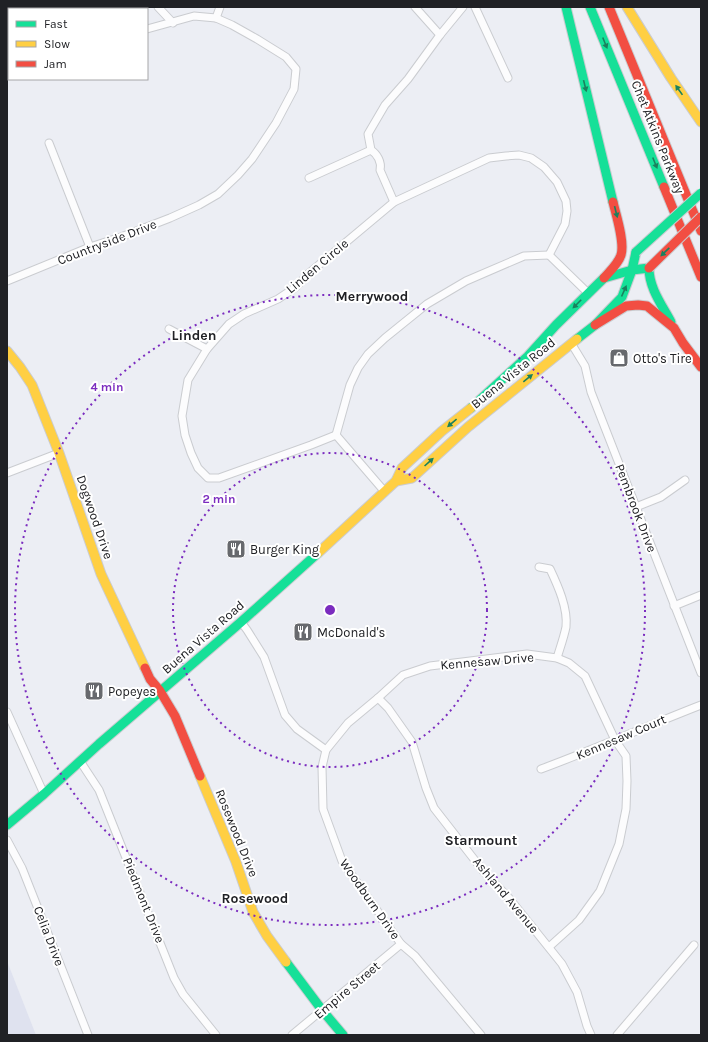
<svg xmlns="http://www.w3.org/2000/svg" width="708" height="1042" font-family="Karla,sans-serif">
  <rect width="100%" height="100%" fill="#eceef4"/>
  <polygon fill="#dfe2ef" points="7,961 36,1035 7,1035"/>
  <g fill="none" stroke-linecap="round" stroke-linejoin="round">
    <defs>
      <g id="street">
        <polyline points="158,7 173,23"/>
        <polyline points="415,7 440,35"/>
        <polyline points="475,7 508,78"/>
        <polyline points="216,18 220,7"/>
        <polyline points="7,46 9,47"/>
        <polyline points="49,143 90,247"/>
        <polyline points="309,178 371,150"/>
        <path d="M394 202 380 170C382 162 377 154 371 150L368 134 385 105 408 79 440 35 463 7"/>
        <polyline points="549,255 588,293"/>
        <polyline points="7,281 90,247 121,237 170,218 199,205 218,194 238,175 252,159 276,123 294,89 296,69 286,57 257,39 232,25 216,18 194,16 147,29"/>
        <polyline points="169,329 207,349"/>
        <polyline points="571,343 585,366 591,392 701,673"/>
        <polyline points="336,435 311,445 219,478 208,478 198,468 191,453 185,435 182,416 188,380 207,349 229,324 244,314 278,299 296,287 308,274 394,202 489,158 506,156 519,155 531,158 544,167 557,182 566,201 567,211 565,224 549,255"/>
        <polyline points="7,473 59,453"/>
        <polyline points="385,492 336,435 350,385 358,368 368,354 385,338 427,304 466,281 524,256 549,255"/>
        <polyline points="636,507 661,497 685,480"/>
        <path d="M539 567 550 569C558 586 568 608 566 627 564 637 560 648 557 658"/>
        <polyline points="674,606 701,595"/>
        <polyline points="241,622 247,630 264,657 285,715 297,729 326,750"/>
        <polyline points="378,698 388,708 412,742 426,788 434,808 484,872 509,898 562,964 577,992 587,1026 591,1035"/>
        <polyline points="7,712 44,794"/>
        <polyline points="80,761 99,790 174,978 183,994 216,1035"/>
        <path d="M541 769C595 749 647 726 701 705"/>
        <polyline points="7,840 22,868 88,1035"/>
        <polyline points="292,1035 401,944"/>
        <polyline points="481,1035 415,956 401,944 342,861 323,809 322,767 326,750 348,723 378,698 403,675 430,666 527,654 557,658 569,663 585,676 615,740 626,756 627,781 626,809 619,844 600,891 579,920 549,947"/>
        <polyline points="617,1035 694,945"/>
      </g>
      <g id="fast">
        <polyline points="566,7 613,202"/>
        <polyline points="590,7 664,187"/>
        <path d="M649 268C649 288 662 305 671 322"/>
        <polyline points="577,339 595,325 622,297 632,270 636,252"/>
        <polyline points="471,408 528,356 556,325 604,278 632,270 649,268"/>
        <polyline points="7,825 44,794 99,744 241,622 318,553"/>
        <polyline points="286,962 322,1010 343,1035"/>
      </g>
      <g id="slow">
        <polyline points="627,7 671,78 701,122"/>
        <polyline points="7,351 20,367 32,385 59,453 101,574 145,668"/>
        <polyline points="396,481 412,478 468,427 577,339"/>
        <polyline points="318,553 396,481 402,468 442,431 471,408"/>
        <polyline points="200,776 236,862 253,912 267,936 286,962"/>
      </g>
      <g id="jam">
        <polyline points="609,7 701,231"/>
        <polyline points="664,187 701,277"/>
        <path d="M604 278C610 271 618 264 621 255 625 242 616 215 613 202"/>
        <polyline points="595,325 626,306 638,305 647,306 674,328 683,343 701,367"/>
        <polyline points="145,668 150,679 160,691 175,716 200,776"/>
      </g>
    </defs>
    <use href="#street" stroke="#caccd0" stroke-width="9"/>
    <use href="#fast" stroke="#caccd0" stroke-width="11"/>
    <use href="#slow" stroke="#caccd0" stroke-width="11"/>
    <use href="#jam" stroke="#caccd0" stroke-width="11"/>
    <use href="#street" stroke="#fcfcfd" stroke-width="7"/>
    <use href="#fast" stroke="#16e098" stroke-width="9"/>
    <use href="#slow" stroke="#ffcf43" stroke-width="9"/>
    <use href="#jam" stroke="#f24e42" stroke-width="9"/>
    <defs>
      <polyline id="fast-bridge" points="636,252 701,193"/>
      <polyline id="jam-bridge" points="649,268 701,217"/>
    </defs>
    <use href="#fast-bridge" stroke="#caccd0" stroke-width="11" stroke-linecap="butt"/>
    <use href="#jam-bridge" stroke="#caccd0" stroke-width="11" stroke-linecap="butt"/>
    <use href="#fast-bridge" stroke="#16e098" stroke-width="9"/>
    <use href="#jam-bridge" stroke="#f24e42" stroke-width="9"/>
  </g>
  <defs><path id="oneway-solid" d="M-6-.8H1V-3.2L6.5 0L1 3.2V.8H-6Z"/></defs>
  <g fill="#1b805e">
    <use href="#oneway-solid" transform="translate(605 43) rotate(68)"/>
    <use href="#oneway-solid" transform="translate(585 86) rotate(76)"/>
    <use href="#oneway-solid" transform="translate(679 90) rotate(-125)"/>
    <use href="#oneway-solid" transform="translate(655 163) rotate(68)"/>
    <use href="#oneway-solid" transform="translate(616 212) rotate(76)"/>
    <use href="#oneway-solid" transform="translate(665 252) rotate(136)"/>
    <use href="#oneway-solid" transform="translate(624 291) rotate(-66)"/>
    <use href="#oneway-solid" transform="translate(577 304) rotate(135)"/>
    <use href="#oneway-solid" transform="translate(528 378) rotate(-39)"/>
    <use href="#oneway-solid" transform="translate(452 423) rotate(140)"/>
    <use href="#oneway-solid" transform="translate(429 462) rotate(-42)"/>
  </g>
  <g fill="none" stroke="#7b2cbf" stroke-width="2" stroke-dasharray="2 4">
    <circle cx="330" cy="610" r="157"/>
    <circle cx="330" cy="610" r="315"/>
  </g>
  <defs>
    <symbol id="shop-square" viewBox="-11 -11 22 22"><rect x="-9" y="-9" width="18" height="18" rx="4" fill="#67696d" stroke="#fff"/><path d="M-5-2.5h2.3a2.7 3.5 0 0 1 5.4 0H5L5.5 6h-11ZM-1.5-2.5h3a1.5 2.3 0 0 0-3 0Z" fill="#fff"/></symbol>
    <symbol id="restaurant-square" viewBox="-11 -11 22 22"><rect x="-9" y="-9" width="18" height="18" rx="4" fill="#67696d" stroke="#fff"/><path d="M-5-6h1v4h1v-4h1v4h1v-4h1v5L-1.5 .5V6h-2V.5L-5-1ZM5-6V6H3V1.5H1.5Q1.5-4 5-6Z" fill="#fff"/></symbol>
  </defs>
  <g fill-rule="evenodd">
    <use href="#shop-square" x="608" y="347" width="22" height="22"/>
    <use href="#restaurant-square" x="225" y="538" width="22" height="22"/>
    <use href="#restaurant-square" x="292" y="621" width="22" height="22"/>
    <use href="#restaurant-square" x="83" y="680" width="22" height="22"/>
  </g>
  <g text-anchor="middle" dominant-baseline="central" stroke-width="4" stroke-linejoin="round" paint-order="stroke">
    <g font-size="13" fill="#202125" stroke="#fff">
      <text transform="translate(658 137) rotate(68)">Chet Atkins Parkway</text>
      <text transform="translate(107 242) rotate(-21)">Countryside Drive</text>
      <text transform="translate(317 266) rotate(-40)">Linden Circle</text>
      <text transform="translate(513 373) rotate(-39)">Buena Vista Road</text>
      <text transform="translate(636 508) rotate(69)">Pembrook Drive</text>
      <text transform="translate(95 517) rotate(71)">Dogwood Drive</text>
      <text transform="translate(203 637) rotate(-41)">Buena Vista Road</text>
      <text transform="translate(487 661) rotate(-5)">Kennesaw Drive</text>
      <text transform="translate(621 737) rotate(-23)">Kennesaw Court</text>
      <text transform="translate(237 833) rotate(68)">Rosewood Drive</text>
      <text transform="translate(506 895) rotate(50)">Ashland Avenue</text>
      <text transform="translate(370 899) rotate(55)">Woodburn Drive</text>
      <text transform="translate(144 900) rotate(68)">Piedmont Drive</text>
      <text transform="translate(49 936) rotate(69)">Celia Drive</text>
      <text transform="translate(347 990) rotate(-40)">Empire Street</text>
    </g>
    <g font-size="13" fill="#202125" stroke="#fff" text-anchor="start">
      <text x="633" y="358">Otto's Tire</text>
      <text x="250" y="549">Burger King</text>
      <text x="317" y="632">McDonald's</text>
      <text x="108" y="691">Popeyes</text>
    </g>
    <g font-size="14" font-weight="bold" fill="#202125" stroke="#fff">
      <text x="372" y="296">Merrywood</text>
      <text x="194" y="335">Linden</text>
      <text x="481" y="840">Starmount</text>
      <text x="255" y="898">Rosewood</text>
    </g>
  </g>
  <circle cx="330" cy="610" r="6" fill="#7b2cbf" stroke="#fff" stroke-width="2"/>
  <g font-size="12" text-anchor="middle" font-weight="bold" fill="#7b2cbf" stroke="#fff" stroke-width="4" stroke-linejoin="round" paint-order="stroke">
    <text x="107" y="391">4 min</text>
    <text x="219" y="503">2 min</text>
  </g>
  <rect width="708" height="1042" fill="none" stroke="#202125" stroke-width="16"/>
  <rect x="8" y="8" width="140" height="72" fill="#ffffff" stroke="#a6a6a8"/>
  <rect x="16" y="21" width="20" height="6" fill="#16e098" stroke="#a6a6a8"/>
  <text x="44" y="28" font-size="12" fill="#202125">Fast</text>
  <rect x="16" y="41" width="20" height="6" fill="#ffcf43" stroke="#a6a6a8"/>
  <text x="44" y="48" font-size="12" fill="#202125">Slow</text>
  <rect x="16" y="61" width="20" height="6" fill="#f24e42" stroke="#a6a6a8"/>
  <text x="44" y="68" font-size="12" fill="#202125">Jam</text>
</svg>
